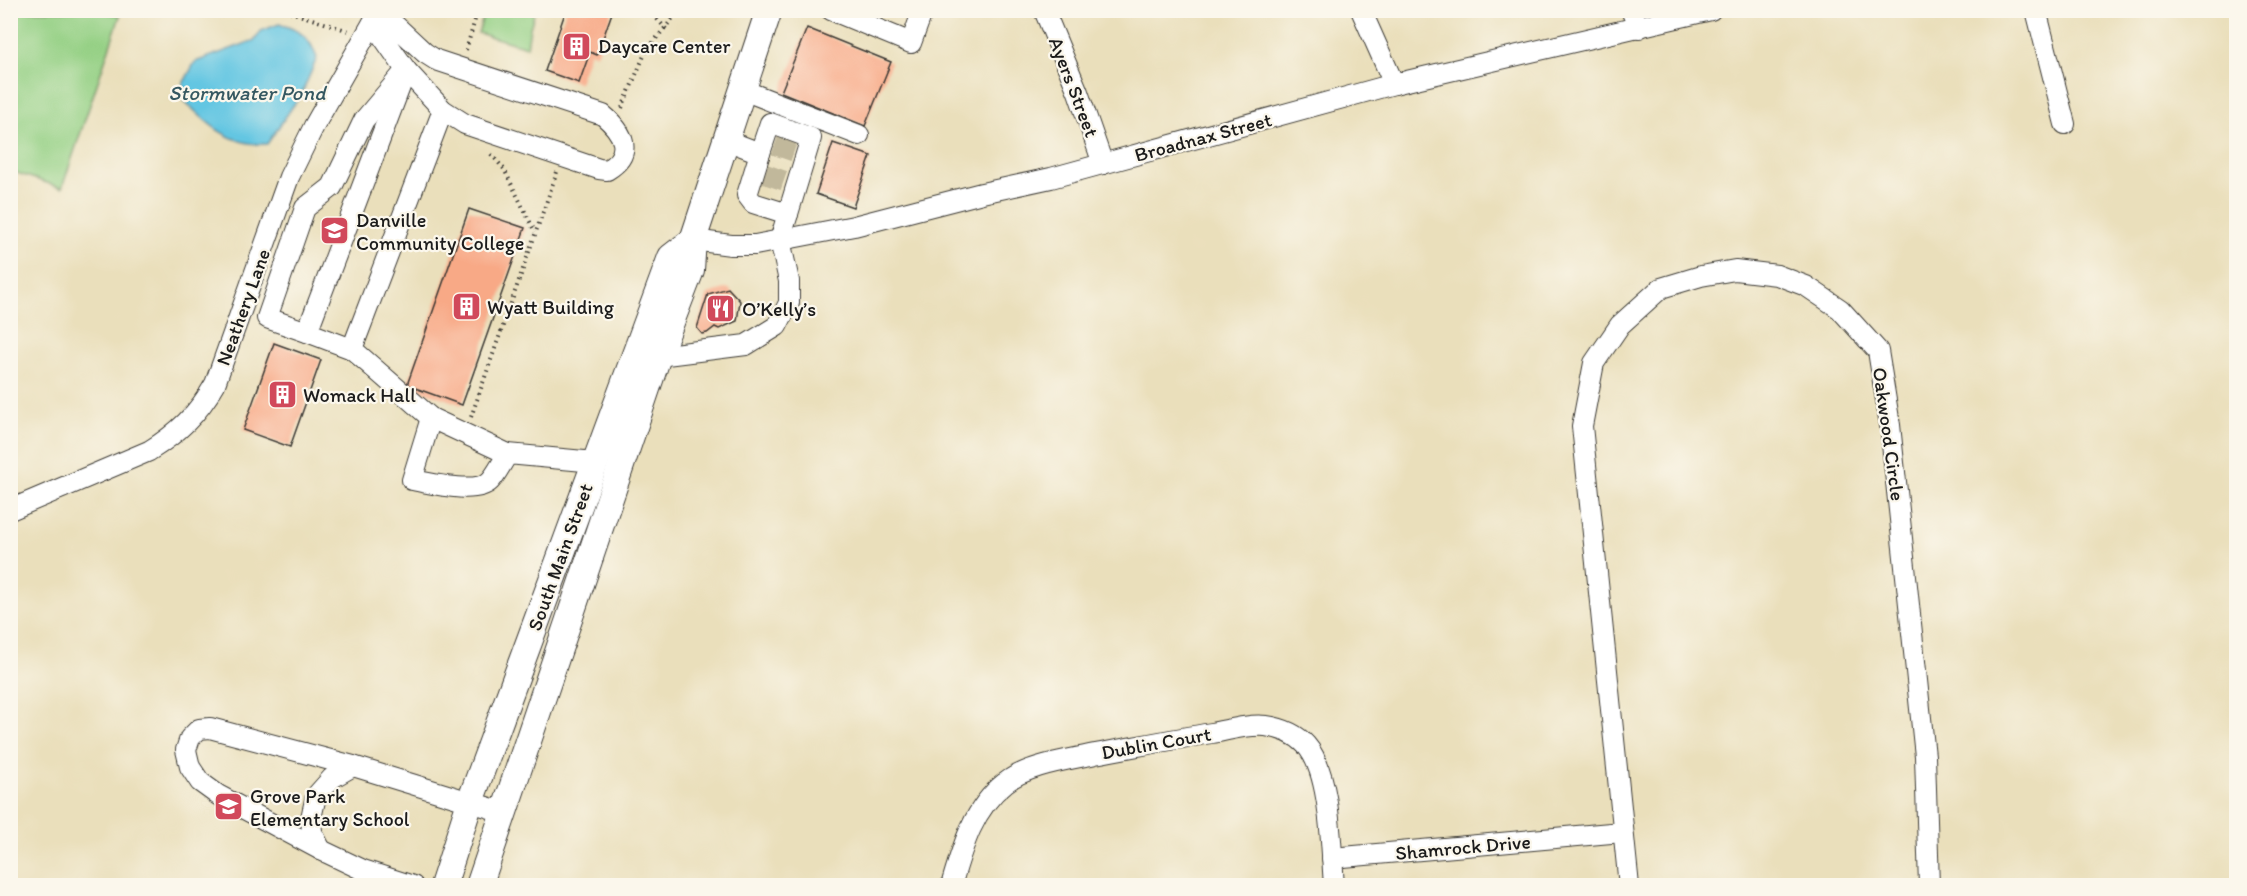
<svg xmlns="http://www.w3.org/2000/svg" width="2247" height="896" font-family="Itim,sans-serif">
  <rect width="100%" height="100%" fill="#fbf7ec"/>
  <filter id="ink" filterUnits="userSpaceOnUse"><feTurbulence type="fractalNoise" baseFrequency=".0167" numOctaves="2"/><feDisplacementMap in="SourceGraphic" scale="12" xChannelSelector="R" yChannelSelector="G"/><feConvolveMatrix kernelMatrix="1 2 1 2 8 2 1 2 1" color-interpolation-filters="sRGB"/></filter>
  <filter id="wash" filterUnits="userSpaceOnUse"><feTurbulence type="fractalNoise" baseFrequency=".008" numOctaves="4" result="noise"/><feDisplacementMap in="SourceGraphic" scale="24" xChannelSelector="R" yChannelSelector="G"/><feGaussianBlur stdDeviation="1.35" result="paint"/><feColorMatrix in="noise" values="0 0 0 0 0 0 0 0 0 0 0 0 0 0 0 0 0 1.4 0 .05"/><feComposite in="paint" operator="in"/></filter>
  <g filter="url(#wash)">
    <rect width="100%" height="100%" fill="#eadfbb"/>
    <g fill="#94d084" stroke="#587650" stroke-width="1.5">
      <polygon points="104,11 120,16 62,188 11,171 11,11"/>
      <polygon points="485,11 531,11 534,15 530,28 527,47 478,33"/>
    </g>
    <path fill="#64c6e2" stroke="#40717f" stroke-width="1.5" d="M279 24C300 30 310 37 317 58L302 93 267 144C232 147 207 124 184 100L183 84 195 62 255 40 261 31Z"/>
    <g id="blocks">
      <g fill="#f8a986">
        <polygon points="566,10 613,10 597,55 590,52 579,83 545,71"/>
        <polygon points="807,28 891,62 865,126 781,92"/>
        <polygon points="833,143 871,156 853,207 816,194"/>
        <polygon points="469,209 525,228 462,405 407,385"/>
        <polygon points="728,288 740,301 737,321 719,329 715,327 707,333 702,334 697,328 708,294"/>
        <polygon points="274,343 321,360 290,447 243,430"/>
      </g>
    </g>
  </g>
  <g filter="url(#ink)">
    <use href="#blocks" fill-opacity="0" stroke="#3b3934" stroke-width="1.5"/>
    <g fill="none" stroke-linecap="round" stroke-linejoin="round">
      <g stroke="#c1b89b" stroke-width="20" stroke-dasharray="20 10" stroke-linecap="butt">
        <polyline points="775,145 795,152"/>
        <polyline points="765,174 785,181"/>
      </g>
      <defs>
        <g id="minor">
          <polyline points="831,10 911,43 923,10"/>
          <polyline points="1044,10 1078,92 1103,164"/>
          <polyline points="1361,10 1394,84"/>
          <polyline points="1631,10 1639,28"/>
          <polyline points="2036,10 2065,124"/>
          <path d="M373 23 406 70 443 110 465 124 599 169 607 170C635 153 623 132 603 115L436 60 425 53 380 11"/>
          <polyline points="743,90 859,135"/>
          <polyline points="760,153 747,195 753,203 788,214"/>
          <polyline points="693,240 731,245 755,245 854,226 982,193 1051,178 1394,84 1711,10"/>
          <polyline points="307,332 267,318 305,208 332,187 364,120 406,70"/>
          <polyline points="352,349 307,332 401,84"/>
          <polyline points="658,356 746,345 777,326 789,303 789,281 780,240 811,138 770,123 760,153 726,140"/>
          <polyline points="431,418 352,349 443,110"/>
          <path d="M508 454C502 462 497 474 490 481 476 495 430 483 412 480L431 418 508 454 595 462"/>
          <path d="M10 510 149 451C178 433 198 414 215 384L289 177 314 126 380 10"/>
          <polyline points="321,850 312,832 311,818 316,796 332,778 353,766"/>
          <polyline points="1332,858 1622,832"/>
          <polyline points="413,886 363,870 321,850 218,795 200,782 190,767 186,750 190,738 199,729 210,728 353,766 503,812"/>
          <path d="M951 886C962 848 973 808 1005 783 1027 765 1068 760 1095 754 1134 747 1173 739 1212 733 1229 730 1248 724 1266 726 1280 728 1296 734 1306 745 1331 773 1331 848 1334 886"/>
          <polyline points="1629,886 1582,426 1594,363 1620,325 1661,288 1701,276 1735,270 1777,275 1806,286 1840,309 1878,351 1890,425 1925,756 1929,886"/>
        </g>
        <g id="major">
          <polyline points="443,886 470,802 671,257 693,240"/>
          <polyline points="479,886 658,356 691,270 693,240 769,10"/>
        </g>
      </defs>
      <use href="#minor" stroke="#3b3934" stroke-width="22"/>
      <use href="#major" stroke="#3b3934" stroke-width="28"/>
      <g stroke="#3b3934" stroke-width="4" stroke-dasharray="1.5 4.5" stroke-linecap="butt">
        <polyline points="284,10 349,31"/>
        <polyline points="649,10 666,29"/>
        <polyline points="466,50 478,10"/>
        <polyline points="622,108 646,51 673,18 676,10"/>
        <polyline points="491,154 504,169 535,232"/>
        <polyline points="471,417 557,172"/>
      </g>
      <use href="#minor" stroke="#fff" stroke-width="20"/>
      <use href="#major" stroke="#fff" stroke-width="26"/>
    </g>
  </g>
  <defs>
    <symbol id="building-square" viewBox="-11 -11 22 22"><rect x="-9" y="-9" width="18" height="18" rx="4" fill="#d1495b" stroke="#fbf7ec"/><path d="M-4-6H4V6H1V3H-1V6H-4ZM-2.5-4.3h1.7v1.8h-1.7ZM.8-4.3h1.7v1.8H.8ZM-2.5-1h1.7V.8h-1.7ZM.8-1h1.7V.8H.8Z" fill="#fff"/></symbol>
    <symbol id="university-square" viewBox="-11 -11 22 22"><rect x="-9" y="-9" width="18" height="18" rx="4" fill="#d1495b" stroke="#fbf7ec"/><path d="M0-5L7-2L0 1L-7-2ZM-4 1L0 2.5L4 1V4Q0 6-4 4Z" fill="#fff"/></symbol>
    <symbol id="restaurant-square" viewBox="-11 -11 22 22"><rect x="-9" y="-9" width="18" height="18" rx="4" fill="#d1495b" stroke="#fbf7ec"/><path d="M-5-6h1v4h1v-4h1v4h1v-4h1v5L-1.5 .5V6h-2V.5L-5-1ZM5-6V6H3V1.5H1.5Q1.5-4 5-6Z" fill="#fff"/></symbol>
    <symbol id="school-square" viewBox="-11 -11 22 22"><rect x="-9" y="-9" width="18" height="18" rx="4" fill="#d1495b" stroke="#fbf7ec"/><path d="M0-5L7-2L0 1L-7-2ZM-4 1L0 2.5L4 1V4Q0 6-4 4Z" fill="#fff"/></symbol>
  </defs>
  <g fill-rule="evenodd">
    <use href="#building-square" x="560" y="30" width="33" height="33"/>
    <use href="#university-square" x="318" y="214" width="33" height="33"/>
    <use href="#building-square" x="450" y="290" width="33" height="33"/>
    <use href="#restaurant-square" x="704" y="292" width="33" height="33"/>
    <use href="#building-square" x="266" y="378" width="33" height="33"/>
    <use href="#school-square" x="212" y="790" width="33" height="33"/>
  </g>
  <g text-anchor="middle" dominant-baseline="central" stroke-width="4.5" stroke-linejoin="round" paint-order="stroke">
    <g font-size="20" fill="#1c1c1c" stroke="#fbf7ec" text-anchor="start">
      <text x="598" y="46">Daycare Center</text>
      <text x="356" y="220">Danville<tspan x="356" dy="23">Community College</tspan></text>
      <text x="487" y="307">Wyatt Building</text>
      <text x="742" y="309">O’Kelly’s</text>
      <text x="303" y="395">Womack Hall</text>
      <text x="250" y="796">Grove Park<tspan x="250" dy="23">Elementary School</tspan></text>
    </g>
    <g font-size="20" fill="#1c1c1c" stroke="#fbf7ec">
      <text transform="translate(1074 87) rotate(69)">Ayers Street</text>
      <text transform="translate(1203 137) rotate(-15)">Broadnax Street</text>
      <text transform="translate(243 307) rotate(-70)">Neathery Lane</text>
      <text transform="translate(1889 434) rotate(82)">Oakwood Circle</text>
      <text transform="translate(560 557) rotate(-70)">South Main Street</text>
      <text transform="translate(1156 743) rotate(-10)">Dublin Court</text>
      <text transform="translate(1463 847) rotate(-5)">Shamrock Drive</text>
    </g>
    <g font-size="21" font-style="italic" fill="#355861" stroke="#fbf7ec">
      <text x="247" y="92">Stormwater Pond</text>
    </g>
  </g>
  <rect width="2247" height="896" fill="none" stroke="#fbf7ec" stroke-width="36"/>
</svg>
